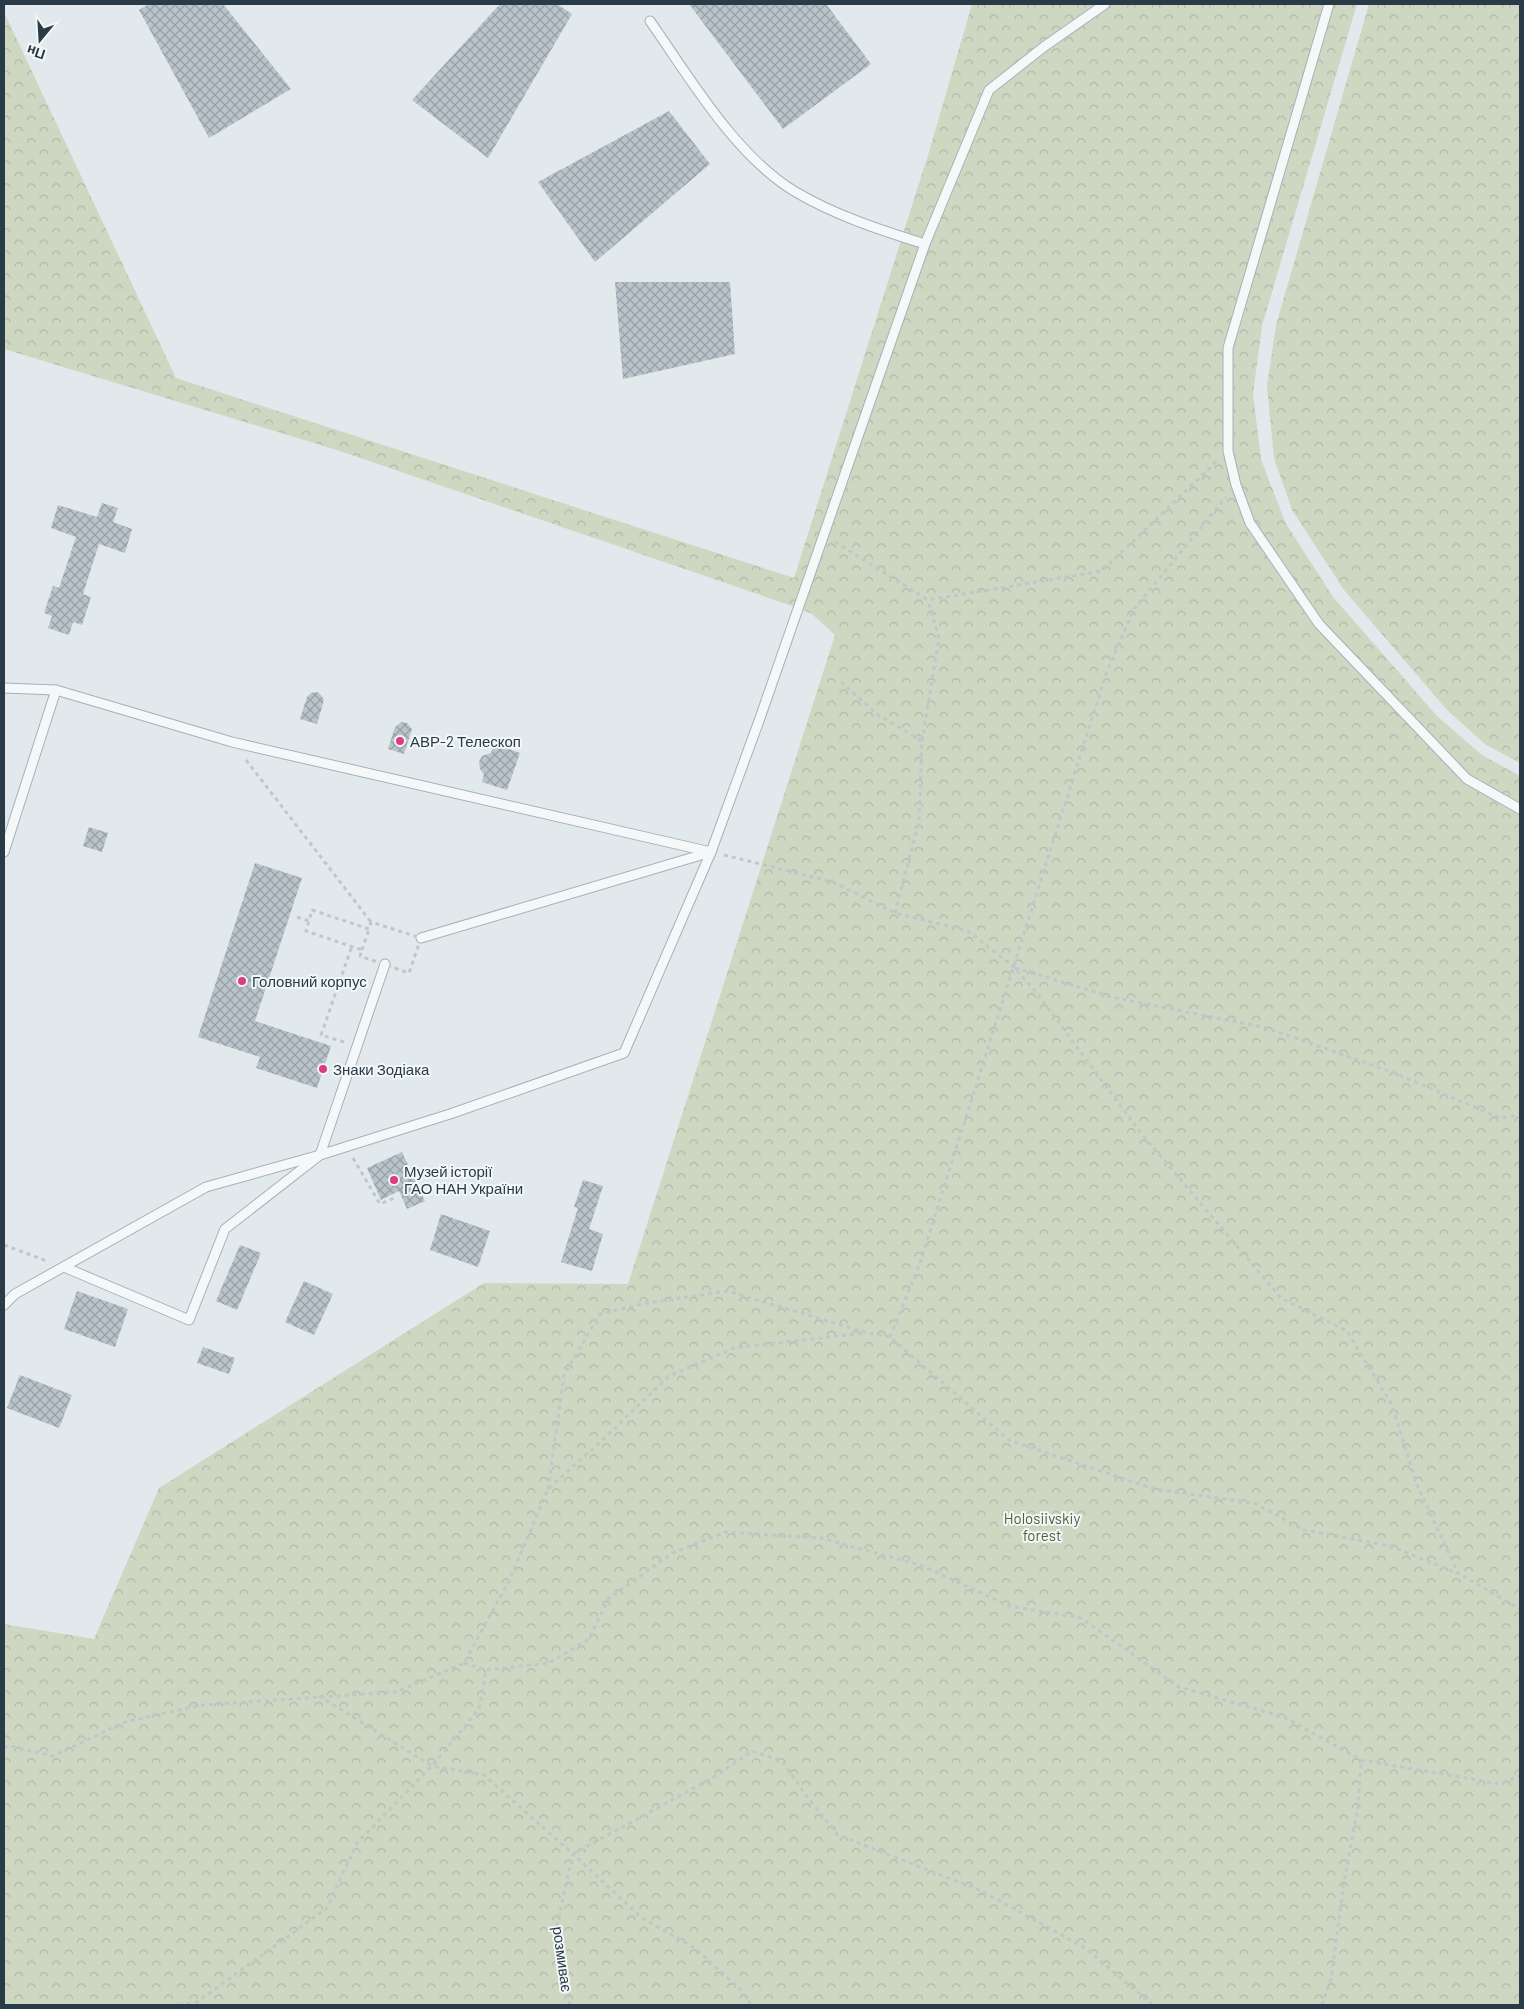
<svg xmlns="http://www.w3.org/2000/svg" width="1524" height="2009" font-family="Barlow,sans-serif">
  <defs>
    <pattern id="forest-crowns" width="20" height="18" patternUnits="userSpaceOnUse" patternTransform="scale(1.25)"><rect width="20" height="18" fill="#cdd7c2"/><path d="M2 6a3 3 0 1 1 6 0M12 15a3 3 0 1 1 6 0" fill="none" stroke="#b0b9a8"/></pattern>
    <pattern id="building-cross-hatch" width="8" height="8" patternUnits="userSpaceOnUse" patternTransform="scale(1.25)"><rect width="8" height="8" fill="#b9c4ca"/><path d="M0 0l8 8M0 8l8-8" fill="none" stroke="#96a0a6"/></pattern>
  </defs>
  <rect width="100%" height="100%" fill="#e2e9ec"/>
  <g fill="url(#forest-crowns)">
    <polygon points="972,4 1357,4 1262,326 1253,394 1261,459 1285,522 1333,597 1437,716 1482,755 1520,776 1520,2005 4,2005 4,1624 94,1639 159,1488 484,1283 628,1284 835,635 812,614 798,608 337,450 4,349 4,12 176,378 794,578 929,152"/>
    <polygon points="1369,4 1520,4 1520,763 1486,745 1447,710 1344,590 1292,510 1274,458 1267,386 1276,325"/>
  </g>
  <g fill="url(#building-cross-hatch)">
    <polygon points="149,4 223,4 291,89 209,138 139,10"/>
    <polygon points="500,4 557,4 572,14 488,158 412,100"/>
    <polygon points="689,4 826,4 871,64 783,129"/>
    <polygon points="669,111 710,164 595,262 538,182"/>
    <polygon points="615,282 730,282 735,354 623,379"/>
    <polygon points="102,503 118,508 113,522 132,529 125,553 99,544 83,594 91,597 82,625 73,622 69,635 48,628 52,616 44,613 53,586 59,588 76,537 51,528 58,505 97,517"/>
    <polygon points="317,692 321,695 324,700 317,724 300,719 307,697 311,693"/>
    <polygon points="401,722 407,723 412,729 404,754 388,749 395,727"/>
    <polygon points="494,744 520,753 507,790 482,782 484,774 480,769 479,762 482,756 491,753"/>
    <polygon points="89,827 108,833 102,852 83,846"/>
    <polygon points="255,863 302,878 255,1021 331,1046 317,1088 256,1068 260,1057 198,1037"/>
    <polygon points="402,1152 425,1201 407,1209 399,1191 381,1200 367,1168"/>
    <polygon points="583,1180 603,1186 589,1229 603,1234 592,1271 561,1262 578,1208 574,1207"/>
    <polygon points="441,1214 490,1231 478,1267 430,1250"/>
    <polygon points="240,1245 261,1253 237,1310 216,1301"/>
    <polygon points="304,1281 333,1294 314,1335 285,1322"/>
    <polygon points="77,1291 128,1309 115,1347 64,1329"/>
    <polygon points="203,1347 235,1358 229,1374 197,1363"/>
    <polygon points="20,1375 72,1395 59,1428 7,1408"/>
  </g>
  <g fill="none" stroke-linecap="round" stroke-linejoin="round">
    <defs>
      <g id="service">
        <polyline points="1329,4 1228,348 1228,451 1236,485 1250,523 1319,624 1467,779 1520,809"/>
        <path d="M650 21C690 78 734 154 794 191 834 215 880 230 925 244"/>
        <polyline points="4,688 56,690 232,742 711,852"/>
        <polyline points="4,852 56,690"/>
        <polyline points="421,938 711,852"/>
        <polyline points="64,1267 189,1320 225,1229 320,1155 385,964"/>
        <polyline points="4,1305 15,1294 206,1187 320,1155 450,1114 624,1053 711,852 760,718 925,244 989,90 1045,46 1105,4"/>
      </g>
    </defs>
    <use href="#service" stroke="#a6b1b7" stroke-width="11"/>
    <g stroke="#c0c7ca" stroke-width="3" stroke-dasharray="4 4" stroke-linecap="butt">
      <polyline points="835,542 928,600 1102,571 1216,462"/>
      <polyline points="841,682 877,714 922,741 919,821 895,913"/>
      <polyline points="922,741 939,638 928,600"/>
      <polyline points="246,760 371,922"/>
      <polyline points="724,855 833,882 895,913 968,931 1014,967 1039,996 1140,1132 1281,1298 1347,1331 1392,1405 1417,1485 1458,1573 1520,1609"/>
      <polygon points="312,910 369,929 371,922 421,938 409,973 360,956 362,950 306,931"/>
      <polyline points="297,917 309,921"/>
      <polyline points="362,950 369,929"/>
      <polyline points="1015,968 1116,998 1267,1028 1392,1072 1500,1118 1520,1115"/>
      <polyline points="344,1042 321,1035 352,946"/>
      <polyline points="353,1158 380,1204 397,1197"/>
      <polyline points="4,1245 47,1261"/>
      <polyline points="890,1337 920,1263 1106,674 1134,609 1226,497"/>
      <polyline points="548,1489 564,1375 600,1314 647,1303 727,1291 868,1333 890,1337 1009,1440 1154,1489 1254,1503 1304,1530 1390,1546 1457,1573"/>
      <polyline points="464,1663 486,1670 549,1663 589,1639 609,1598 674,1552 726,1532 821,1538 923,1566 1009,1606 1081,1618 1179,1687 1284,1717 1361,1760 1500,1784 1520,1776"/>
      <polyline points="319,1696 432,1766 484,1775 573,1854 714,1777 752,1751 782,1761 807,1797 838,1835 982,1891 1085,1948 1153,2005"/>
      <polyline points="4,1748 10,1746 53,1756 125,1722 201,1705 396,1692 464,1663 509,1581 548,1489 598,1444 669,1376 734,1348 865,1333"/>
      <polyline points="179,2005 197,2002 327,1908 357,1843 432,1766 479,1709 486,1670"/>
      <polyline points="570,2005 557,1925 573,1854 642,1918 695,1948 742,1991 751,2005"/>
      <polyline points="1322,2005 1331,1979 1344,1882 1358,1808 1361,1760"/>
    </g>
    <use href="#service" stroke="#f5f8f9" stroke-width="9"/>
  </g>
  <g fill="#dc3c81" stroke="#f2f7f9" stroke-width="2">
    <circle cx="400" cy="741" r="5"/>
    <circle cx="242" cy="981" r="5"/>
    <circle cx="323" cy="1069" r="5"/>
    <circle cx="394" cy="1180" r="5"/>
  </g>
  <g text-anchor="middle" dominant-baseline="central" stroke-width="4" stroke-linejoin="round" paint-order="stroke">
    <g font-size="15" fill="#283b46" stroke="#f2f7f9" text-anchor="start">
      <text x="410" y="741">АВР-2 Телескоп</text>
      <text x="252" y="981">Головний корпус</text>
      <text x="333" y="1069">Знаки Зодіака</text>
      <text x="404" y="1171">Музей історії<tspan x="404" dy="17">ГАО НАН України</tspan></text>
    </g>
    <g font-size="15" fill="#4a6334" stroke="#f2f7f9">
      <text x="1042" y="1518">Holosiivskiy<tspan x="1042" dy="17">forest</tspan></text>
    </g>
    <g font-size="15" fill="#283b46" stroke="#f2f7f9">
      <text transform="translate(563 1959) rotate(82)">розмиває</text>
    </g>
  </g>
  <rect width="1524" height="2009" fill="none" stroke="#283b46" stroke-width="10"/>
  <g transform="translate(40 40) rotate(198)" stroke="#f2f7f9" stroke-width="4" paint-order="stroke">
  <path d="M0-4L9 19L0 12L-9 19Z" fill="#283b46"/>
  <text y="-8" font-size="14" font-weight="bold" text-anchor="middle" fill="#283b46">Пн</text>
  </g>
</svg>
